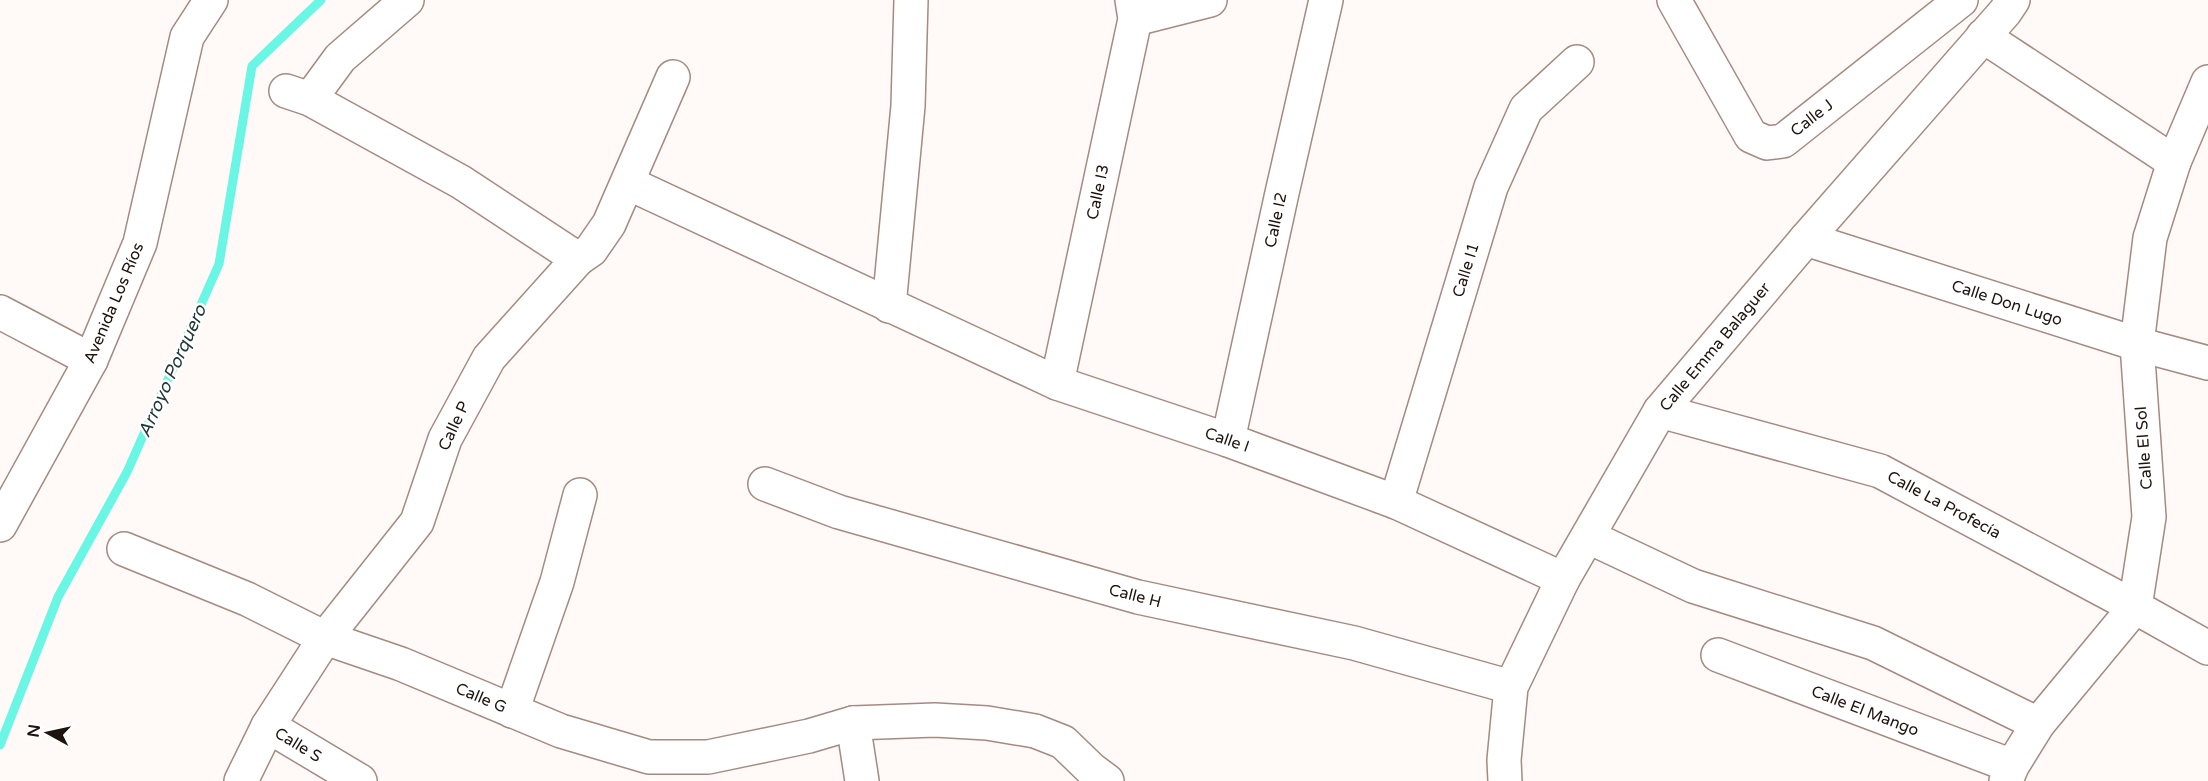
<svg xmlns="http://www.w3.org/2000/svg" width="2208" height="781" font-family="'Varela Round',sans-serif">
  <rect width="100%" height="100%" fill="#fff9f7"/>
  <g fill="none" stroke-linecap="round" stroke-linejoin="round">
    <polyline stroke="#69f6e5" stroke-width="9" points="0,745 58,597 127,472 219,264 252,66 321,0"/>
    <defs>
      <g id="minor">
        <polyline points="1674,0 1751,136 1767,143 1783,141 1961,0"/>
        <polyline points="1135,19 1210,0"/>
        <polyline points="1983,36 2174,162"/>
        <polyline points="286,91 310,99 461,182 578,259"/>
        <polyline points="310,99 340,58 407,0"/>
        <polyline points="628,183 1057,383 1228,440 1396,502 1563,579"/>
        <polyline points="1806,239 2137,344 2208,363"/>
        <polyline points="889,306 908,106 911,0"/>
        <polyline points="0,312 91,360"/>
        <polyline points="1057,383 1135,19 1132,0"/>
        <polyline points="1660,411 1880,471 2135,607 2208,648"/>
        <polyline points="1228,440 1282,193 1326,0"/>
        <polyline points="765,484 839,512 1138,597 1354,643 1511,687"/>
        <polyline points="1396,502 1491,187 1526,109 1577,62"/>
        <polyline points="0,525 91,360 140,243 187,37 211,0"/>
        <polyline points="1589,537 1693,586 1873,643 2038,724"/>
        <polyline points="124,549 247,599 325,638 401,664 561,731 649,757 708,757 809,736 853,723 935,720 987,723 1035,731 1063,742 1091,769 1107,781"/>
        <polyline points="1718,655 2012,766"/>
        <polyline points="512,711 557,582 580,495"/>
        <polyline points="853,723 862,781"/>
        <polyline points="268,726 360,781"/>
        <polyline points="241,781 268,726 325,638 417,522 445,439 489,358 578,259 591,250 609,224 673,77"/>
        <polyline points="1505,781 1504,760 1511,687 1563,579 1660,411 1806,239 2005,12 2013,0"/>
        <polyline points="2006,781 2012,766 2038,724 2135,607 2149,517 2137,344 2150,238 2174,162 2208,82"/>
      </g>
    </defs>
    <use href="#minor" stroke="#a48a80" stroke-width="36"/>
    <use href="#minor" stroke="#fff" stroke-width="33"/>
  </g>
  <g text-anchor="middle" dominant-baseline="central" stroke-width="5" stroke-linejoin="round" paint-order="stroke">
    <g font-size="16" fill="#1d130f" stroke="#fff">
      <text transform="translate(1812 118) rotate(-38)">Calle J</text>
      <text transform="translate(1098 192) rotate(-78)">Calle I3</text>
      <text transform="translate(1276 220) rotate(-78)">Calle I2</text>
      <text transform="translate(1466 270) rotate(-73)">Calle I1</text>
      <text transform="translate(114 303) rotate(-67)">Avenida Los Ríos</text>
      <text transform="translate(2007 303) rotate(18)">Calle Don Lugo</text>
      <text transform="translate(1715 347) rotate(-50)">Calle Emma Balaguer</text>
      <text transform="translate(454 426) rotate(-65)">Calle P</text>
      <text transform="translate(1227 440) rotate(19)">Calle I</text>
      <text transform="translate(2144 448) rotate(-94)">Calle El Sol</text>
      <text transform="translate(1944 505) rotate(28)">Calle La Profecía</text>
      <text transform="translate(1135 596) rotate(14)">Calle H</text>
      <text transform="translate(481 698) rotate(23)">Calle G</text>
      <text transform="translate(1865 711) rotate(21)">Calle El Mango</text>
      <text transform="translate(298 745) rotate(31)">Calle S</text>
    </g>
    <g font-size="18" font-style="italic" fill="#213936" stroke="#fff">
      <text transform="translate(172 371) rotate(-66)">Arroyo Porquero</text>
    </g>
  </g>
  <g transform="translate(48 733) rotate(278)" stroke="#ffffff" stroke-width="4.5" paint-order="stroke">
  <path d="M0-4.5L10 22L0 15L-10 22Z" fill="#1d130f"/>
  <text y="-9" font-size="16" font-weight="bold" text-anchor="middle" fill="#1d130f">N</text>
  </g>
</svg>
